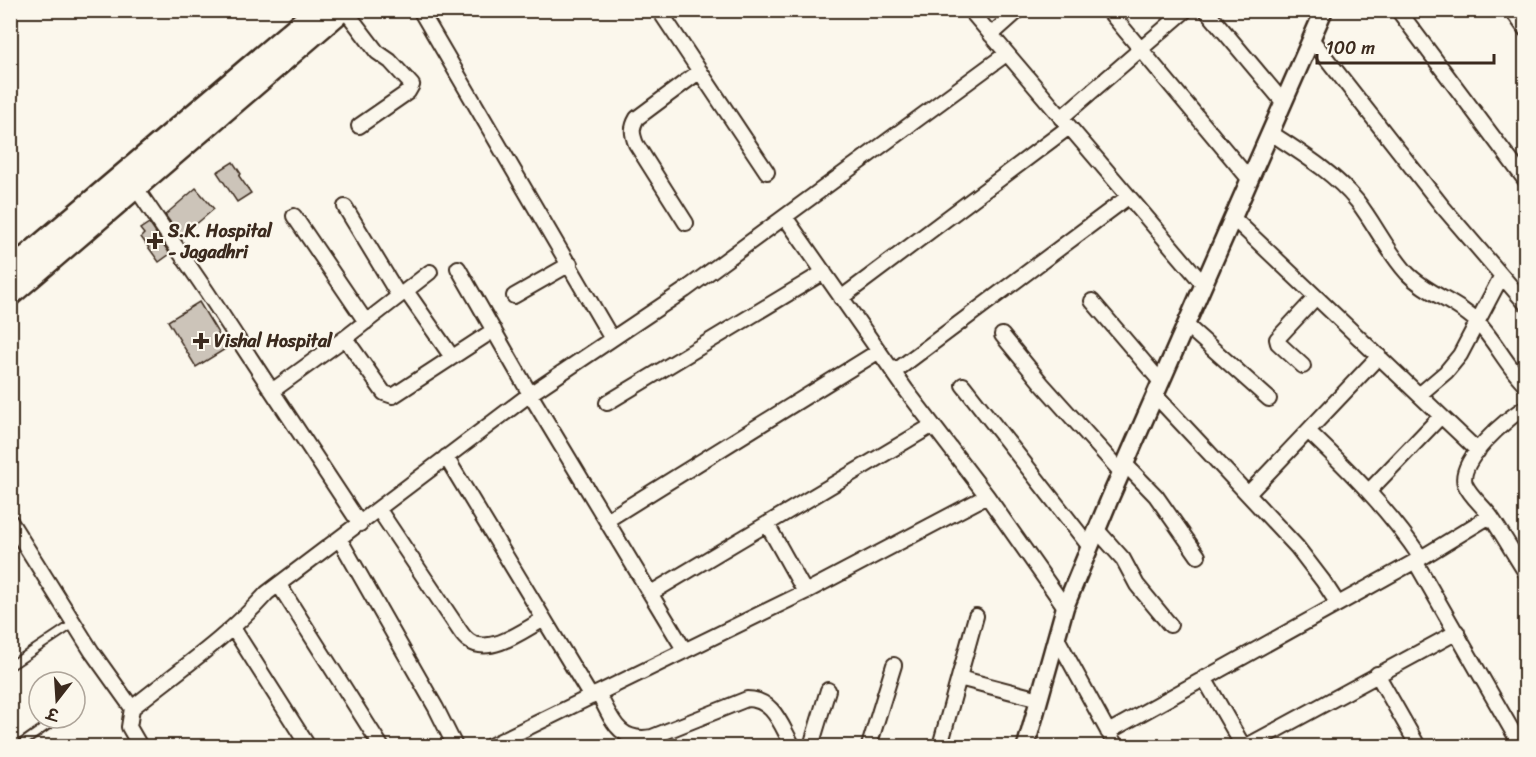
<svg xmlns="http://www.w3.org/2000/svg" width="1536" height="757" font-family="Sriracha,'Playpen Sans Deva',sans-serif">
	<rect width="100%" height="100%" fill="#fbf7ec"/>
	<filter id="ink" filterUnits="userSpaceOnUse"><feTurbulence type="fractalNoise" baseFrequency=".0167" numOctaves="2"/><feDisplacementMap in="SourceGraphic" scale="12" xChannelSelector="R" yChannelSelector="G"/><feConvolveMatrix kernelMatrix="1 2 1 2 8 2 1 2 1" color-interpolation-filters="sRGB"/></filter>
	<g filter="url(#ink)">
		<path fill="#ccc4b9" stroke="#3b2a1e" stroke-width="1.5" d="M233 162 241 174 239 176 251 193 237 202 217 172Z
			M196 188 214 209 181 237 165 215Z
			M149 223 170 254 159 262 141 237 144 234 140 229Z
			M199 302 227 348 196 367 168 321Z"/>
		<g fill="none" stroke-linecap="round" stroke-linejoin="round">
			<defs>
				<path id="service" d="M10 666 73 624
					M18 746 58 718"/>
				<path id="minor" d="M345 10 377 52 390 61 412 85 408 92 359 126
					M420 10 612 339
					M659 10 767 172
					M970 10 1204 285
					M1108 10 1250 180
					M1206 10 1284 103
					M1398 10 1526 181
					M1512 10 1526 30
					M991 35 1019 10
					M1312 40 1442 206 1526 304
					M1061 118 1186 10
					M1271 133C1301 153 1333 172 1357 201 1375 224 1387 251 1407 273 1427 294 1458 302 1478 323 1496 342 1507 367 1526 385
					M136 188 207 292 272 391 345 338 430 272
					M345 207 399 296
					M294 216 366 322
					M785 217 906 390 987 496 1065 607
					M1233 218 1478 451
					M686 223 636 144C632 134 631 128 637 118L700 71
					M458 268 530 394 685 651
					M406 291 452 357
					M514 296 570 264
					M841 298 1069 127
					M1092 301 1161 382
					M1186 325 1269 399
					M1002 335 1042 384 1121 472
					M345 338 384 393 393 396 494 330
					M1303 366 1278 343 1277 339 1316 297
					M894 372 1128 197
					M963 385 1090 547
					M272 391 360 524
					M1155 395 1297 547 1323 581 1338 604
					M1419 395 1446 372 1460 355 1501 277
					M607 403 824 272
					M1526 407C1508 417 1457 461 1465 484 1470 496 1484 507 1491 517 1503 535 1514 554 1526 573
					M1308 431C1350 471 1389 510 1421 558
					M446 457 591 697
					M1125 464 1156 496 1198 556
					M1369 491 1441 416
					M1248 494 1379 356
					M379 510 460 631C462 634 466 639 469 641 491 656 525 629 544 619
					M607 520 879 351
					M10 521 92 652 132 708 129 727 140 746
					M767 524 805 592
					M1097 530 1123 559 1137 585 1170 625
					M340 540 436 708 455 746
					M1415 561 1521 746
					M279 585 381 746
					M651 593 933 425
					M233 628 308 746
					M1057 638 1116 746
					M1377 674 1418 746
					M959 678 1039 699
					M1204 678 1243 746
					M598 693C612 719 618 743 652 737L747 699C774 699 781 726 793 746
					M132 708C178 671 228 637 267 593L530 394 685 290 1006 54
					M1108 732 1421 558 1490 516
					M490 746 805 592 987 496
					M811 746 828 690
					M869 746 894 665
					M940 746 976 616
					M1247 746 1457 632"/>
				<path id="tertiary" d="M1026 746 1065 607 1110 498 1324 10"/>
				<path id="primary" d="M10 271 317 10
					M10 295 342 10"/>
			</defs>
			<use href="#service" stroke="#3b2a1e" stroke-width="11"/>
			<use href="#minor" stroke="#3b2a1e" stroke-width="18"/>
			<use href="#tertiary" stroke="#3b2a1e" stroke-width="21"/>
			<use href="#primary" stroke="#3b2a1e" stroke-width="26"/>
			<use href="#service" stroke="#fbf7ec" stroke-width="7"/>
			<use href="#minor" stroke="#fbf7ec" stroke-width="14"/>
			<use href="#tertiary" stroke="#fbf7ec" stroke-width="16"/>
			<use href="#primary" stroke="#fbf7ec" stroke-width="21"/>
		</g>
	</g>
	<g fill="#3b2a1e" stroke="#fbf7ec" stroke-width="2">
		<path d="M152 232h6v6h6v6h-6v6h-6v-6h-6v-6h6z"/>
		<path d="M198 332h6v6h6v6h-6v6h-6v-6h-6v-6h6z"/>
	</g>
	<g text-anchor="middle" dominant-baseline="central" stroke-width="4.5" stroke-linejoin="round" paint-order="stroke">
		<g font-size="18" font-weight="bold" fill="#3b2a1e" stroke="#fbf7ec" text-anchor="start">
			<text x="168" y="231">S.K. Hospital<tspan x="168" dy="21">- Jagadhri</tspan></text>
			<text x="214" y="341">Vishal Hospital</text>
		</g>
	</g>
	<rect width="1536" height="757" fill="none" stroke="#fbf7ec" stroke-width="36"/>
	<rect x="18" y="18" width="1500" height="721" fill="none" stroke="#3b2a1e" stroke-width="2" filter="url(#ink)"/>
	<g transform="translate(57 700) rotate(197)"><circle r="28" fill="#fbf7ec" stroke="#aea59a" stroke-width="1.5"/>
	<path d="M0-4.5L10 22L0 15L-10 22Z" fill="#3b2a1e"/>
	<text y="-9" font-size="16" font-weight="bold" text-anchor="middle" fill="#3b2a1e">उ</text>
	</g>
	<path d="M1317 54v9h177v-9" fill="none" stroke="#3b2a1e" stroke-width="3"/>
	<text x="1326" y="54" font-size="18" fill="#3b2a1e" stroke="#fbf7ec" stroke-width="4.5" paint-order="stroke">100 m</text>
</svg>
